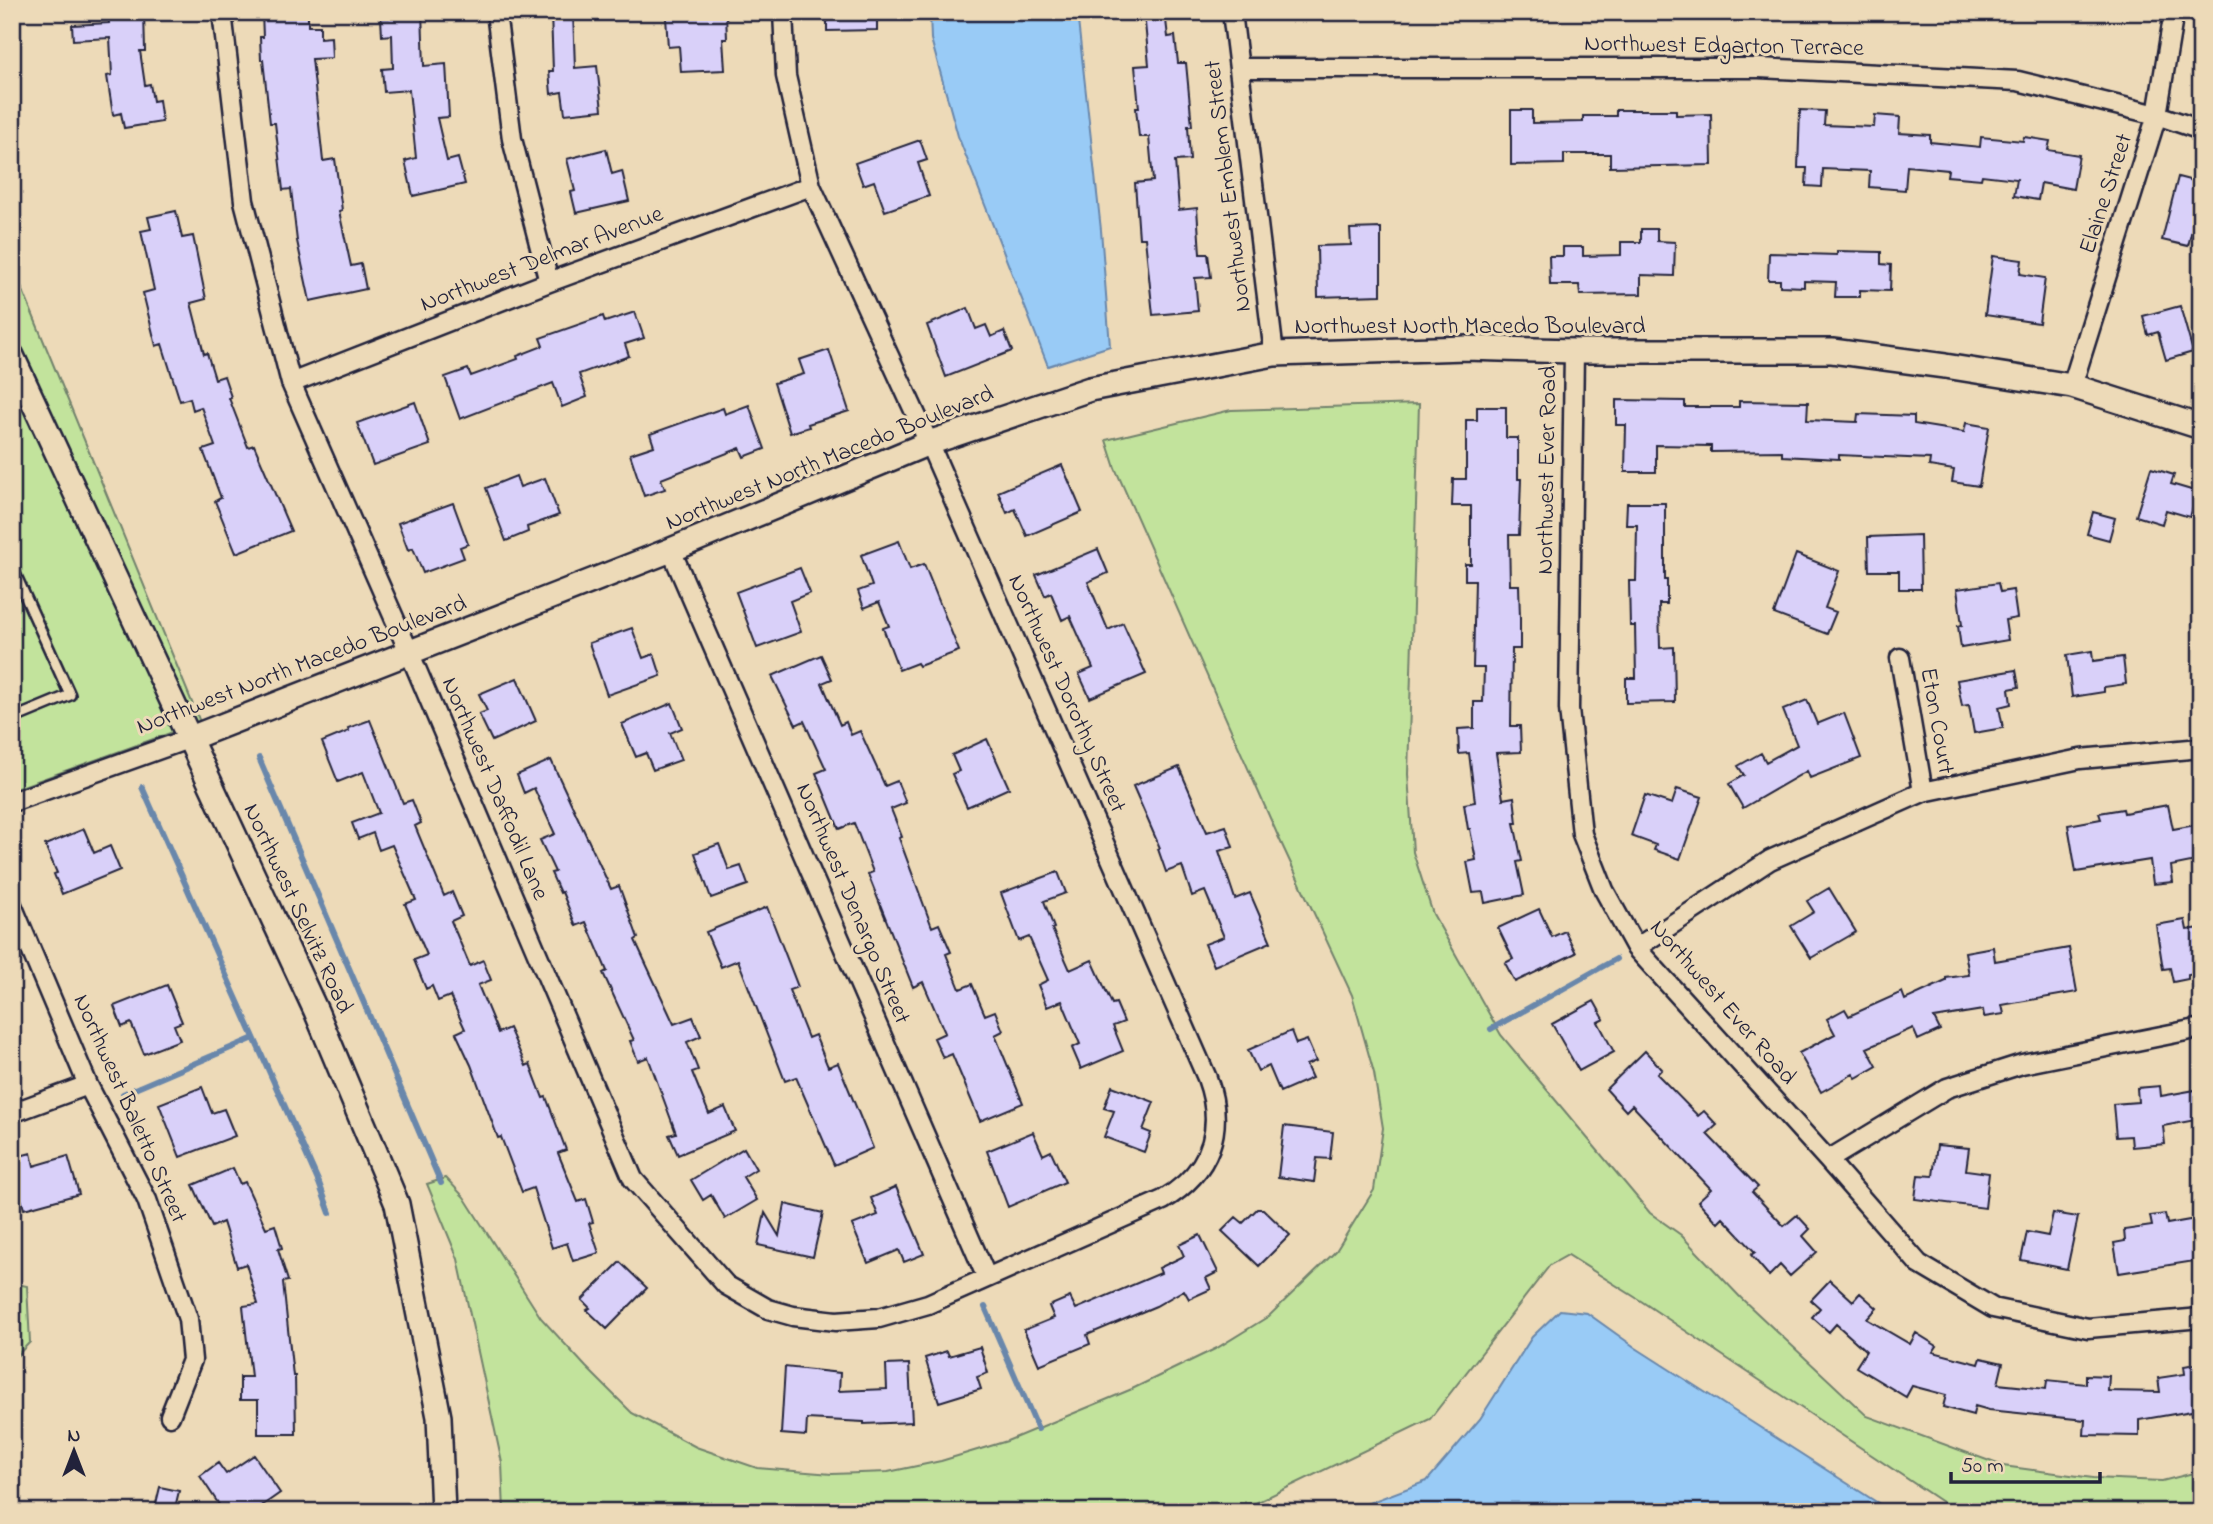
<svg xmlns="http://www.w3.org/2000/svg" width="2213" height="1524" font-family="'Indie Flower',sans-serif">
	<rect width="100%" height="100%" fill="#eddab8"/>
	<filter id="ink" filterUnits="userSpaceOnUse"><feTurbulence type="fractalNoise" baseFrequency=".0143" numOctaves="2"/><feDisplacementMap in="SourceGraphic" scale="14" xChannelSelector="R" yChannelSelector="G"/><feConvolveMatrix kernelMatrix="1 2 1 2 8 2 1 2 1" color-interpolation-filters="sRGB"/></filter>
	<g filter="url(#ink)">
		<path fill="#c2e39c" stroke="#72826c" stroke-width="2" d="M12 264 200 722 193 725 12 331Z
			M12 382 173 732 12 790Z
			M1419 404 1408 774 1413 852 1433 914 1501 1035 1650 1213 1681 1235 1741 1298 1867 1416 2003 1466 2093 1478 2162 1481 2201 1471V1512H1957L1641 1301 1568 1255 1550 1265 1430 1419 1237 1512H504L502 1463 458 1259 427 1184 446 1178 464 1197 541 1318 586 1367 632 1413 696 1447 757 1468 832 1474 888 1472 941 1461 1007 1441 1132 1389 1217 1348 1269 1316 1336 1251 1374 1190 1383 1128 1374 1073 1352 995 1278 836 1115 468 1106 440 1231 410Z
			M12 1283 27 1286 30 1342 12 1361Z"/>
		<path fill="#99cbf6" stroke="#6987ab" stroke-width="2" d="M930 12H1077L1101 230 1110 346 1048 366 958 136 931 39Z
			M1560 1310 1587 1313 1636 1348 1892 1512H1345L1427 1481 1480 1419 1532 1337Z"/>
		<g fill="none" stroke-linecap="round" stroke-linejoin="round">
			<path stroke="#6987ab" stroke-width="6" d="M259 758 441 1183
				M142 787 319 1183 330 1213
				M1491 1029 1616 959
				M98 1038 116 1077
				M123 1094 254 1038
				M128 1106 149 1150
				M985 1307 1038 1429"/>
		</g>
		<path fill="#d9d0f9" stroke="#22223b" stroke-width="2" d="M108 12H144L145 51H140L145 85 150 84 153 101 159 100 162 122 124 128 121 113 113 115 107 76 112 75 110 38 73 40 72 25 109 23Z
			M262 12H308V26H320V38L331 37 332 58 312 59 323 161 335 159 342 210 339 211 351 266 361 264 366 289 310 301 297 241 291 189 283 190 275 123H270L263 60H261L260 37H263Z
			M389 12H422L424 66 446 64 449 117 437 118 447 161 458 158 465 184 413 196 405 161 416 158 409 90 384 92 382 69 393 68 392 35 382 36 381 18H389Z
			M551 12H573L575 68 597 66 602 110 565 114 562 92 551 94 549 71H553Z
			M827 12H877V30L827 31Z
			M1144 12H1165L1168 37 1175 36 1178 63H1186L1192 126H1188L1190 160 1175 161 1179 210 1197 208 1200 254H1208L1211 277 1195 278 1198 311 1153 315 1145 238H1139L1135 183 1153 181 1149 137H1139L1136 108H1139L1135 66 1149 65Z
			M726 14 727 39H723L725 70 681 72 679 46 668 47 666 17Z
			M1511 110H1532V123L1583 122V116H1616V110H1676V115L1711 114 1712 165 1610 167V154H1564V164L1511 165Z
			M1800 110 1825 111 1824 125 1874 127 1875 115 1900 117 1899 133 1930 135V142L1980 147 1981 137 2023 141 2024 137 2050 141 2048 150 2079 155 2073 189 2041 183 2038 200 2014 196 2017 179 1982 175 1981 179 1947 176 1948 170 1907 166 1905 190 1869 187 1870 171 1823 169 1822 187 1806 186 1807 168H1798Z
			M920 140 927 160 918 163 929 196 885 211 874 181 863 185 855 163Z
			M606 149 612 174 622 171 629 201 576 213 571 192 575 191 567 159Z
			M2178 177 2201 183V228L2193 226 2188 246 2162 240Z
			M176 211 182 238 193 236 206 299 191 303 204 354 207 353 215 379 224 376 231 397 229 398 248 447 254 445 291 531 236 553 215 501 221 498 203 450 215 446 201 407 193 410 190 398 180 401 162 344 156 346 143 293 154 290 141 231 151 229 148 217Z
			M1381 228V295L1318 297 1317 246 1351 245 1350 229Z
			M1641 229H1657V241L1675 242 1674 276 1641 275V294L1580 295 1579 285H1550L1549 256H1563V247H1583V256L1621 255V242H1641Z
			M1837 251 1881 252V264L1891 265 1890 291 1860 290V297H1835L1836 282 1804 281V287L1780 286V280H1768L1769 253 1837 255Z
			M1993 256 2022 260 2020 274 2045 278 2039 323 1985 315Z
			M2180 306 2193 352 2166 360 2158 332 2148 335 2143 316Z
			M968 308 976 329 986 325 991 337 1004 331 1012 351 946 377 927 325Z
			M635 312 644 338 625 344 629 356 579 374 587 397 562 407 553 383 460 419 445 377 468 369 471 376 518 359 517 356 543 346 540 338 603 316 605 322Z
			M829 350 849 411 808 424 809 427 790 433 774 383 804 374 799 360Z
			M1616 400 1685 401V407H1739V401L1808 402 1807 420 1857 422 1858 414 1914 416V424L1964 432 1966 423 1989 427 1979 486 1952 482 1954 470 1929 466 1930 459 1839 455V459L1782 456V451L1711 452V446L1656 445V472H1625L1626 425H1616Z
			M415 402 430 445 373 465 357 423Z
			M749 405 765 449 744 457 740 448 661 479 665 489 644 496 630 454 654 446 650 434 723 408 725 414Z
			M1477 407H1506V438H1518V479H1521L1519 535H1509L1510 585H1519L1520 618V649H1512L1511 726H1520L1521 752 1496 753 1503 799 1514 797 1517 823H1514L1522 861 1517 862 1524 895 1485 903 1483 892 1473 893 1467 862 1476 860 1470 829H1468L1464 804 1475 802 1469 753 1459 754 1458 729 1474 728V702H1483L1484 668H1473L1475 580H1465V564H1471V506H1452L1453 479H1466V420H1477Z
			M1062 465 1082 512 1027 536 1015 509 1007 513 998 492Z
			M2151 468 2174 475 2171 484 2198 492 2190 517 2166 510 2162 524 2136 516Z
			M516 476 520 487 545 478 559 515 527 527 528 532 506 541 486 488Z
			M453 503 468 544 460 547 464 558 423 573 413 548 408 550 398 523Z
			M1627 503H1665V580H1667V604H1659L1660 648 1674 647 1675 702 1626 703V678H1636L1635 626H1630L1629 581H1636L1637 525H1626Z
			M2093 512 2115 518 2109 540 2087 534Z
			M1920 535 1921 589H1899V571H1869L1868 537Z
			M899 541 910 569 924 564 959 651 919 666 917 663 899 670 883 628 889 626 879 602 864 608 858 591 872 586 861 555Z
			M1098 549 1108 573 1088 582 1108 630 1123 623 1146 674 1090 698 1079 674 1093 668 1070 616 1062 620 1051 593 1045 596 1036 575Z
			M1796 554 1839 571 1825 608 1836 612 1827 634 1774 614Z
			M800 568 810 593 790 601 801 632 757 648 736 592Z
			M1998 583 2000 592 2013 590 2017 618 2005 620 2008 640 1961 648 1958 626 1962 625 1957 589Z
			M632 628 643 658 654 654 661 676 607 695 589 643Z
			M2092 651 2093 661 2123 657 2126 684 2104 687V692L2072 697 2067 655Z
			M821 655 832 679 822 683 840 725 846 722 851 735 860 731 885 786 897 781 906 803 891 809 902 837 899 838 932 927 939 924 951 952 946 954 960 989 972 984 985 1015 995 1011 1003 1031 995 1035 1023 1103 980 1121 952 1054 943 1058 934 1038 945 1033 923 982 913 987 868 874 873 872 854 823 839 829 816 773 826 769 804 721 796 725 772 676Z
			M2016 670 2019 687 2009 689 2011 704 1999 707 2003 728 1974 733 1969 705 1962 706 1957 680Z
			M517 678 536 721 492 741 479 714 487 711 479 694Z
			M1807 700 1817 724 1844 713 1861 758 1810 778 1807 771 1743 808 1729 784 1744 775 1738 766 1761 753 1766 762 1797 745 1783 710Z
			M672 703 682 728 670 733 681 760 653 770 646 753 636 757 622 724Z
			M370 720 403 803 412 800 421 823 415 826 444 896 452 892 462 916 451 921 470 966 483 960 491 980 478 985 498 1033 509 1028 526 1066 530 1064 543 1098 546 1097 566 1150 558 1153 578 1202 586 1199 593 1222 589 1223 599 1253 573 1261 567 1243 552 1248 533 1188 522 1192 501 1137 498 1138 471 1065 456 1033 465 1029 450 996 438 1001 432 986 426 989 414 960 427 955 405 904 416 900 392 845 379 850 373 833 358 839 352 823 379 813 363 772 338 782 322 742 349 731 348 728Z
			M987 739 1009 788 967 807 952 774 959 771 952 755Z
			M551 760 611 889 619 886 638 938 635 940 674 1024 693 1017 701 1036 687 1042 698 1070 692 1072 709 1114 725 1107 735 1131 678 1155 669 1135 676 1133 648 1057 638 1061 630 1041 634 1040 603 973 607 971 586 922 576 926 562 892 560 893 551 873 555 872 540 840 555 834 534 788 524 793 517 775Z
			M1179 767 1207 832 1226 826 1233 847 1219 851 1235 899 1250 893 1271 942 1214 966 1205 944 1224 937 1205 891 1192 896 1182 866 1166 872 1158 849 1160 848 1133 786Z
			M1677 789 1702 797 1680 859 1654 850 1656 845 1631 836 1645 795 1672 804Z
			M2168 805 2173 829 2201 824V860L2171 866 2173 882 2153 884 2150 860 2076 872 2068 825 2101 819 2099 813 2123 809 2124 813Z
			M84 829 94 853 110 846 120 870 62 894 54 874 57 873 45 845Z
			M719 844 729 870 741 866 748 885 711 898 695 853Z
			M1058 872 1066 893 1044 901 1054 928 1052 929 1070 970 1092 960 1112 1004 1116 1003 1124 1022 1113 1026 1123 1051 1081 1069 1072 1048 1080 1044 1062 1001 1047 1007 1038 985 1048 980 1029 937 1019 941 1001 893Z
			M1829 888 1856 932 1811 958 1791 926 1814 912 1807 901Z
			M767 907 798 987 789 990 808 1038 815 1035 828 1067 838 1063 873 1148 834 1165 796 1077 785 1081 738 960 721 967 706 932Z
			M1539 909 1552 937 1565 931 1576 953 1515 982 1505 963 1513 959 1498 928Z
			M2185 920 2187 930 2201 928V973L2188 975V979L2173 982 2170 968 2163 969 2156 925Z
			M1993 947 1995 961 2069 948 2077 992 2002 1005 2004 1014 1984 1017 1983 1010 1934 1018 1940 1030 1918 1040 1913 1028 1867 1048 1877 1066 1856 1078 1853 1074 1821 1092 1799 1053 1835 1034 1827 1019 1845 1009 1849 1016 1902 992 1905 1000 1946 981V978L1969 975 1965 952Z
			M167 985 182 1022 174 1025 180 1040 144 1054 131 1023 122 1027 114 1006Z
			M1594 1001 1604 1019 1598 1022 1614 1052 1579 1071 1552 1024Z
			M1291 1031 1296 1044 1307 1040 1316 1061 1306 1065 1312 1078 1280 1092 1269 1066 1258 1071 1248 1050Z
			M1645 1051 1662 1069 1657 1074 1698 1116 1704 1111 1717 1125 1707 1134 1758 1187 1752 1192 1784 1226 1797 1215 1810 1229 1803 1236 1817 1252 1790 1276 1780 1265 1769 1276 1751 1255 1755 1252 1723 1218 1718 1223 1698 1201 1711 1189 1632 1105 1626 1111 1606 1089Z
			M1112 1086 1154 1102 1143 1130 1151 1133 1144 1152 1104 1137 1114 1111 1104 1108Z
			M2160 1086 2161 1096 2201 1089V1119L2163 1126 2165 1144 2132 1147 2131 1136 2116 1137 2113 1104 2138 1102 2137 1088Z
			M202 1087 212 1113 224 1109 235 1136 180 1157 159 1104Z
			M1284 1126 1333 1132 1330 1159 1317 1158 1314 1182 1278 1177Z
			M1033 1132 1043 1155 1051 1151 1065 1182 1008 1207 987 1151Z
			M1937 1145 1969 1148 1966 1170 1989 1173 1985 1208 1915 1199 1918 1175 1933 1176Z
			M744 1148 756 1169 743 1177 757 1200 725 1219 711 1195 703 1200 691 1180Z
			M31 1153 34 1166 68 1156 79 1194 24 1209 12 1168V1158Z
			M233 1168 240 1184 245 1182 266 1228 275 1225 282 1248 278 1249 288 1281 283 1282 293 1376H295L296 1434H258V1400H240V1377H251L243 1306 258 1304 246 1264 237 1267 223 1222 212 1227 193 1185Z
			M896 1187 924 1254 904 1262 899 1250 868 1263 852 1225 878 1215 871 1198Z
			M785 1204 823 1213 813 1257 758 1245 765 1213 779 1236Z
			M1257 1209H1263L1290 1235 1259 1266 1222 1231 1236 1217 1243 1223Z
			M2053 1213 2078 1217 2067 1269 2021 1260 2027 1232 2048 1236Z
			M2165 1214 2167 1224 2201 1218V1260L2119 1273 2114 1243 2125 1241 2124 1230 2152 1226 2150 1216Z
			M1200 1235 1218 1272 1206 1278 1211 1289 1189 1299 1184 1290 1156 1306 1087 1335 1090 1344 1039 1365 1024 1330 1054 1318 1049 1306 1070 1297 1076 1309 1161 1273 1159 1268 1184 1256 1179 1245Z
			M620 1262 647 1288 607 1329 587 1310 590 1308 582 1300Z
			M1830 1280 1853 1301 1860 1293 1877 1308 1867 1319 1910 1344 1916 1333 1937 1346 1933 1352 1979 1364 1981 1358 2003 1363 1998 1384 2046 1389 2047 1380 2086 1384V1375L2109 1376 2108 1391 2160 1392 2158 1378 2185 1374 2184 1366 2201 1363V1413L2193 1414 2192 1411 2139 1420V1436L2084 1435 2085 1420 1989 1410 1975 1406 1973 1415 1943 1407 1946 1395 1912 1386 1906 1397 1856 1367 1866 1351 1836 1324 1829 1332 1812 1317 1820 1308 1811 1300Z
			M980 1347 988 1373 977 1377 981 1389 939 1402 925 1358 947 1351 949 1356Z
			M909 1364 912 1422 864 1424V1422L807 1419 806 1436 781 1434 785 1367 840 1373 839 1391 887 1389 886 1365Z
			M254 1455 280 1493 253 1512H224L200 1476 218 1463 226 1474Z
			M160 1487 179 1491 174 1512H154Z"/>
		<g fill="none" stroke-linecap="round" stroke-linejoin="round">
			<defs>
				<path id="service" d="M12 567 70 695 12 719"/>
				<path id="minor" d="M222 12 244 201 291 383 410 654 633 1179 726 1285 768 1309 793 1316 836 1321 879 1318 928 1304 1163 1200C1210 1172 1226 1130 1207 1078L929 443 811 186 786 76 783 12
					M496 12 512 139 549 282
					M1232 12 1274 354
					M1239 68H1759L2018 81 2157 115 2201 130
					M1574 351 1569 709 1582 834 1604 890 1636 948 1828 1160 1919 1264 1993 1308 2088 1328 2201 1318
					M291 383 549 282 811 186
					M2072 386 2157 115 2174 12
					M671 550 987 1278
					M1900 658 1923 792
					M12 802 188 739
					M12 905 88 1085 147 1200 188 1319 192 1360 170 1416
					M1636 948 1770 860 1923 792 2080 759 2201 748
					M12 1113 88 1085
					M1828 1160 1947 1088 2022 1064 2201 1028"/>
				<path id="tertiary" d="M12 356 316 1011 397 1204 439 1417 443 1512
					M188 739 671 550 929 443 1090 389 1274 354 1466 348 1574 351H1832L1945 366 2072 386 2201 427"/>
			</defs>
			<use href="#service" stroke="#22223b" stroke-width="14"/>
			<use href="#minor" stroke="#22223b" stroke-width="23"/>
			<use href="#tertiary" stroke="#22223b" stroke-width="28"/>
			<use href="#service" stroke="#eddab8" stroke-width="9"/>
			<use href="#minor" stroke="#eddab8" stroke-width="18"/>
			<use href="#tertiary" stroke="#eddab8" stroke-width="23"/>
		</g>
	</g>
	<g text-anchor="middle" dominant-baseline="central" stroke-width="6" stroke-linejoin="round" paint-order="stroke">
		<g font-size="24" fill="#22223b" stroke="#eddab8">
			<text transform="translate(1724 47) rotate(1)">Northwest Edgarton Terrace</text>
			<text transform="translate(1229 186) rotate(-97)">Northwest Emblem Street</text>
			<text transform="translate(2107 194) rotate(-72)">Elaine Street</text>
			<text transform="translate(542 260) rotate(-21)">Northwest Delmar Avenue</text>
			<text x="1470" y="327">Northwest North Macedo Boulevard</text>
			<text transform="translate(830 459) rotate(-22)">Northwest North Macedo Boulevard</text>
			<text transform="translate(1548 470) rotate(-89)">Northwest Ever Road</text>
			<text transform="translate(302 666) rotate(-21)">Northwest North Macedo Boulevard</text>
			<text transform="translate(1066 694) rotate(66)">Northwest Dorothy Street</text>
			<text transform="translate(1936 721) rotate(80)">Eton Court</text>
			<text transform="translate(494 789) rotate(67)">Northwest Daffodil Lane</text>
			<text transform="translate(852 904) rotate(67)">Northwest Denargo Street</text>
			<text transform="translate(297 909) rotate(65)">Northwest Selvitz Road</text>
			<text transform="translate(1722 1003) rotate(49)">Northwest Ever Road</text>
			<text transform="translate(129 1109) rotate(66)">Northwest Baletto Street</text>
		</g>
	</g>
	<rect width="2213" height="1524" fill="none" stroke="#eddab8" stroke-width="42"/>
	<rect x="21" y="21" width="2171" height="1482" fill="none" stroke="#22223b" stroke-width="2.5" filter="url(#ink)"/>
	<g transform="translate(74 1451)" stroke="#eddab8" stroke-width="5" paint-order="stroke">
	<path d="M0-5L12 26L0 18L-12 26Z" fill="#22223b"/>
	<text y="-10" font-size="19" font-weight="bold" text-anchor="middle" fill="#22223b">N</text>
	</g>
	<path d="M1951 1472v10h149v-10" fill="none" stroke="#22223b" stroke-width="3.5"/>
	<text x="1961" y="1472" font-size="21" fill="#22223b" stroke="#eddab8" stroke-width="5" paint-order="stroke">50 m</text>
</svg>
